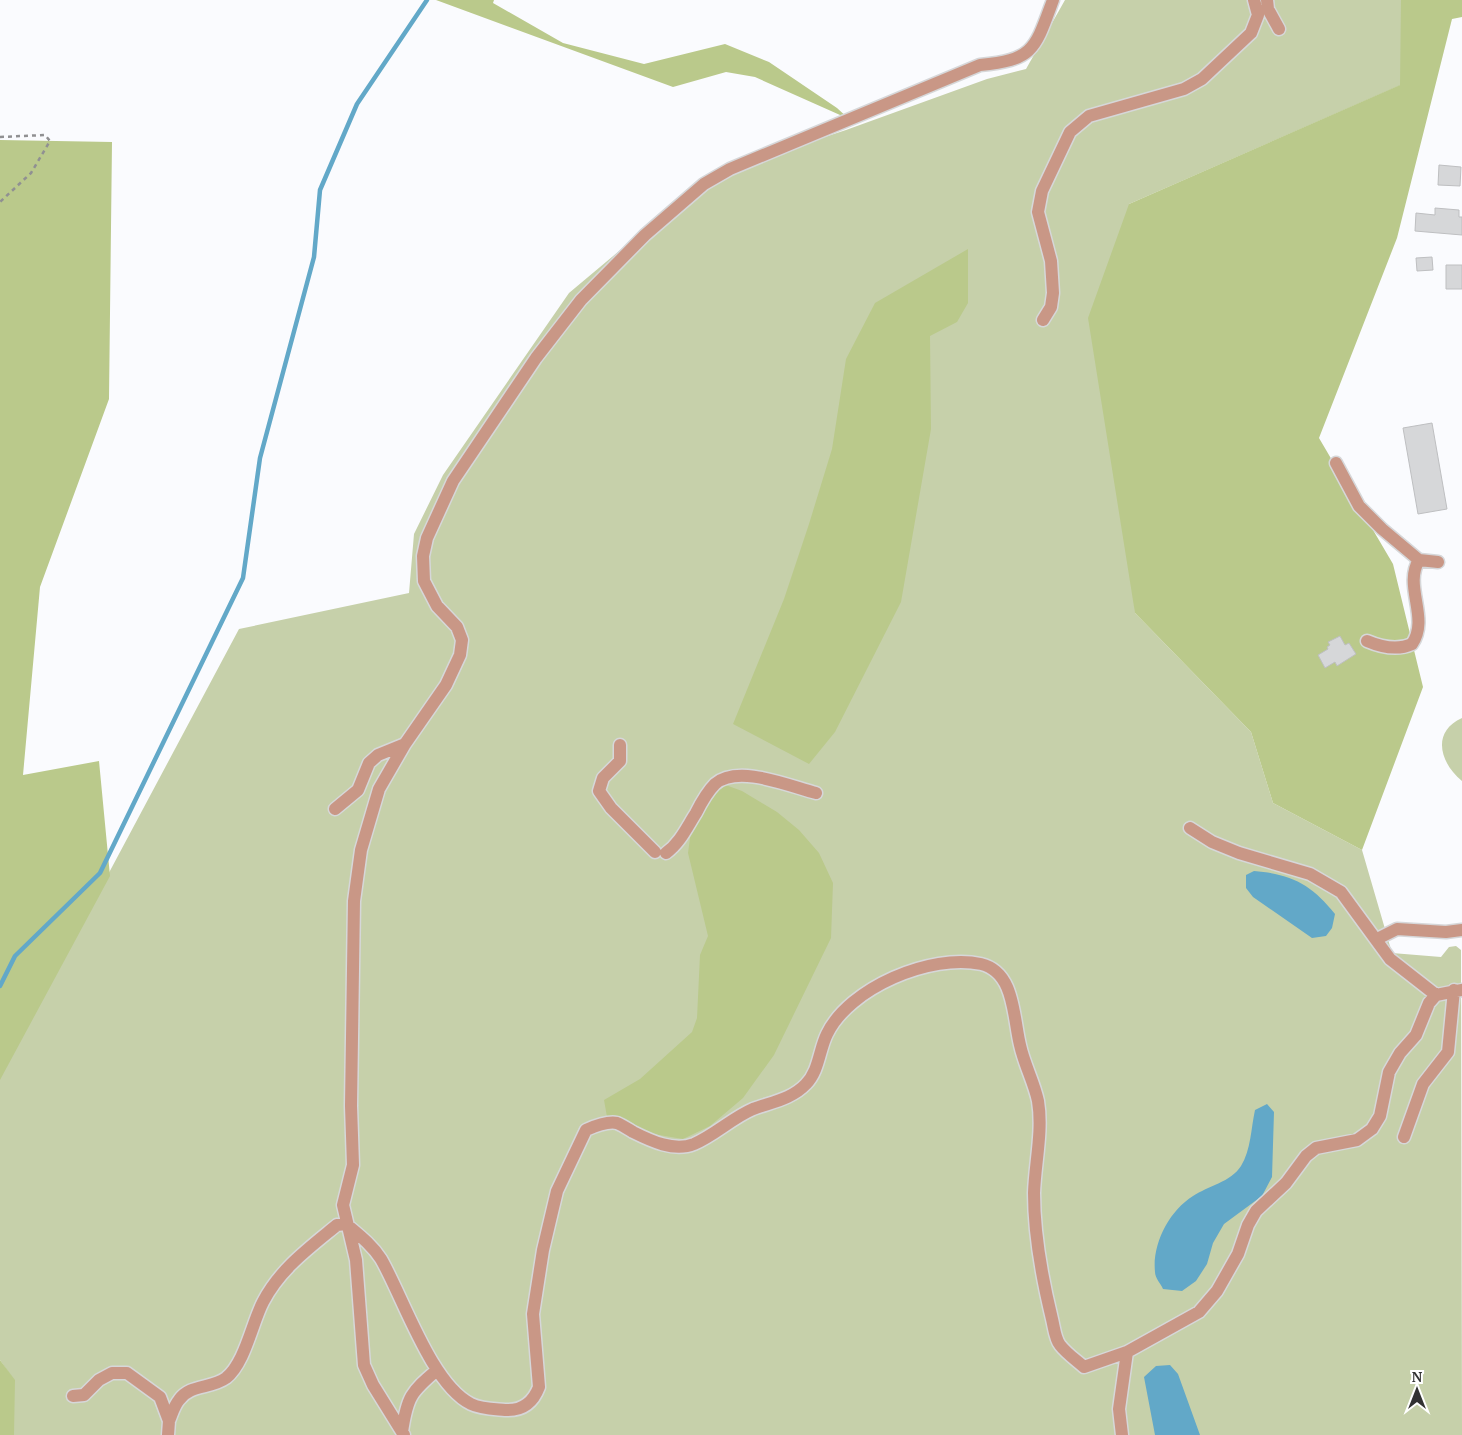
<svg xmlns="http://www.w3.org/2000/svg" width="1462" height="1435" font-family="'PT Serif',serif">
	<rect width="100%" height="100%" fill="#fafbfe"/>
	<path fill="#c6d0aa" d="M1065 0H1401V85L1129 204 1135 613 1251 732 1273 803 1362 850 1392 953 1441 957 1449 947 1456 946 1461 950 1462 1435H0V1402L13 1379 0 1360V1077L239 629 409 593 414 534 443 475 569 293 711 174 846 130 987 79 1026 69Z
		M1462 718V781C1440 763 1431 732 1462 718Z"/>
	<path fill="#bac98b" d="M436 0H494L493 3 563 43 644 64 725 44 769 62 837 108 849 119 755 77 726 72 673 87Z
		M1401 0H1462V17L1452 19 1397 238 1319 438 1393 564 1423 687 1362 850 1273 803 1251 732 1135 613 1088 318 1129 204 1400 85Z
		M0 140 112 142 109 399 40 587 23 775 99 761 110 876 0 1080Z
		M968 249V303L957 322 930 336 931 429 901 602 835 732 809 764 733 724 784 599 809 524 832 449 846 359 875 303Z
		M723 784 742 791 777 812 799 830 819 853 833 883 831 938 774 1055 743 1098 710 1126 683 1139 647 1133 607 1117 604 1100 640 1079 692 1032 697 1018 700 955 708 936 688 853 691 831 712 792Z
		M0 1360 15 1380 14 1435H0Z"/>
	<path fill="#62a8c8" d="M1254 871C1292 874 1312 885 1335 914L1332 928 1326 936 1312 938 1253 897 1246 888V875Z
		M1267 1104 1274 1112 1272 1177 1262 1196 1224 1224 1213 1243 1207 1264 1196 1281 1182 1291 1163 1289C1161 1284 1155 1278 1155 1272 1152 1244 1169 1211 1193 1196 1208 1186 1231 1182 1241 1166 1251 1150 1251 1128 1255 1110Z
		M1170 1365 1178 1374 1200 1435H1155L1144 1377 1156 1366Z"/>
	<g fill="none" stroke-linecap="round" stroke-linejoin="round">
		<path stroke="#62a8c8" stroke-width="4.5" d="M0 986 15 956 100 873 243 578 260 458 314 257 320 190 357 104 427 0"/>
	</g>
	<path fill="#d6d7d9" stroke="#bebfc1" d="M1439 165 1461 167 1460 186 1438 185Z
		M1435 208 1459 210V217H1462V235L1415 231 1416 213 1435 215Z
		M1432 257 1433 270 1417 271 1416 258Z
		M1446 265H1462V289H1446Z
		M1432 423 1447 509 1418 514 1403 428Z
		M1340 636 1345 645 1349 643 1356 654 1337 666 1335 662 1325 668 1318 655 1328 649 1327 647 1330 645 1328 642Z"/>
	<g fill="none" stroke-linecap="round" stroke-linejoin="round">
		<defs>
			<path id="minor" d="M1267 0 1268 9 1279 29
				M1043 320 1051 307 1053 293 1051 261 1038 212 1042 191 1070 132 1089 116 1184 89 1202 79 1251 33 1258 15 1254 0
				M1336 463 1359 506 1382 529 1419 560 1438 562
				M1367 641C1381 647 1397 651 1412 644 1430 618 1403 586 1419 560
				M620 745V761L603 778 599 791 611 808 655 852
				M335 809 358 790 369 763 378 755 405 744
				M1190 828 1212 842 1239 853 1310 874 1341 892 1390 959 1436 995
				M666 853C680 843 687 827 696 813 701 803 707 792 715 784 738 764 789 786 816 793
				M1377 939 1397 929 1446 932 1462 930
				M1404 1137 1423 1084 1448 1052 1454 990
				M73 1396 84 1395 99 1380 112 1373H127L160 1397 169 1421 168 1435
				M169 1421C172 1414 174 1406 179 1400 190 1384 211 1389 226 1378 245 1363 252 1323 263 1302 280 1269 309 1248 337 1225L346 1224C359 1235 372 1245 381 1259 403 1297 431 1384 471 1404 481 1409 494 1409 505 1410 522 1411 533 1403 539 1387L533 1314 543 1250 557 1191 586 1130C595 1126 607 1121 617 1123 622 1125 628 1129 633 1132 651 1141 674 1152 694 1144 715 1135 732 1118 753 1109 772 1102 792 1099 806 1084 819 1071 819 1050 827 1034 849 988 931 953 981 964 1015 972 1013 1017 1020 1045 1024 1064 1034 1082 1038 1101 1043 1131 1035 1163 1034 1193 1034 1235 1042 1278 1052 1319 1054 1327 1055 1339 1060 1345 1066 1353 1076 1360 1084 1367L1127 1352 1199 1312 1217 1291 1238 1254 1248 1225 1256 1211 1286 1183 1306 1156 1316 1148 1357 1140 1372 1129 1380 1116 1389 1072 1400 1053 1416 1035 1429 1003 1436 995 1462 990
				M402 1432C407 1397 411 1392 437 1370
				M404 1435 373 1385 364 1365 356 1260 343 1205 353 1165 351 1106 354 901 361 850 379 789 405 744 446 685 460 655 462 640 457 627 437 606 424 581 423 556 427 538 453 481 536 358 581 300 645 235 704 184 730 169 980 65C1034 60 1035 49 1053 0
				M1122 1435 1119 1409 1127 1352"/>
		</defs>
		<use href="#minor" stroke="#d6d7d9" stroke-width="15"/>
		<path stroke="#909092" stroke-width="2.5" stroke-dasharray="4 4" stroke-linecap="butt" d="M0 137 45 135 50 141 31 173 0 202"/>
		<use href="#minor" stroke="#c99786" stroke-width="12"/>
	</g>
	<g transform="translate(1417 1390)" stroke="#ffffff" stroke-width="4" paint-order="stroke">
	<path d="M0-4L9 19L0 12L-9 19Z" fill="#313132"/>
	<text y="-8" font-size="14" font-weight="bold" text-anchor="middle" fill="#313132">N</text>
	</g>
</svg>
